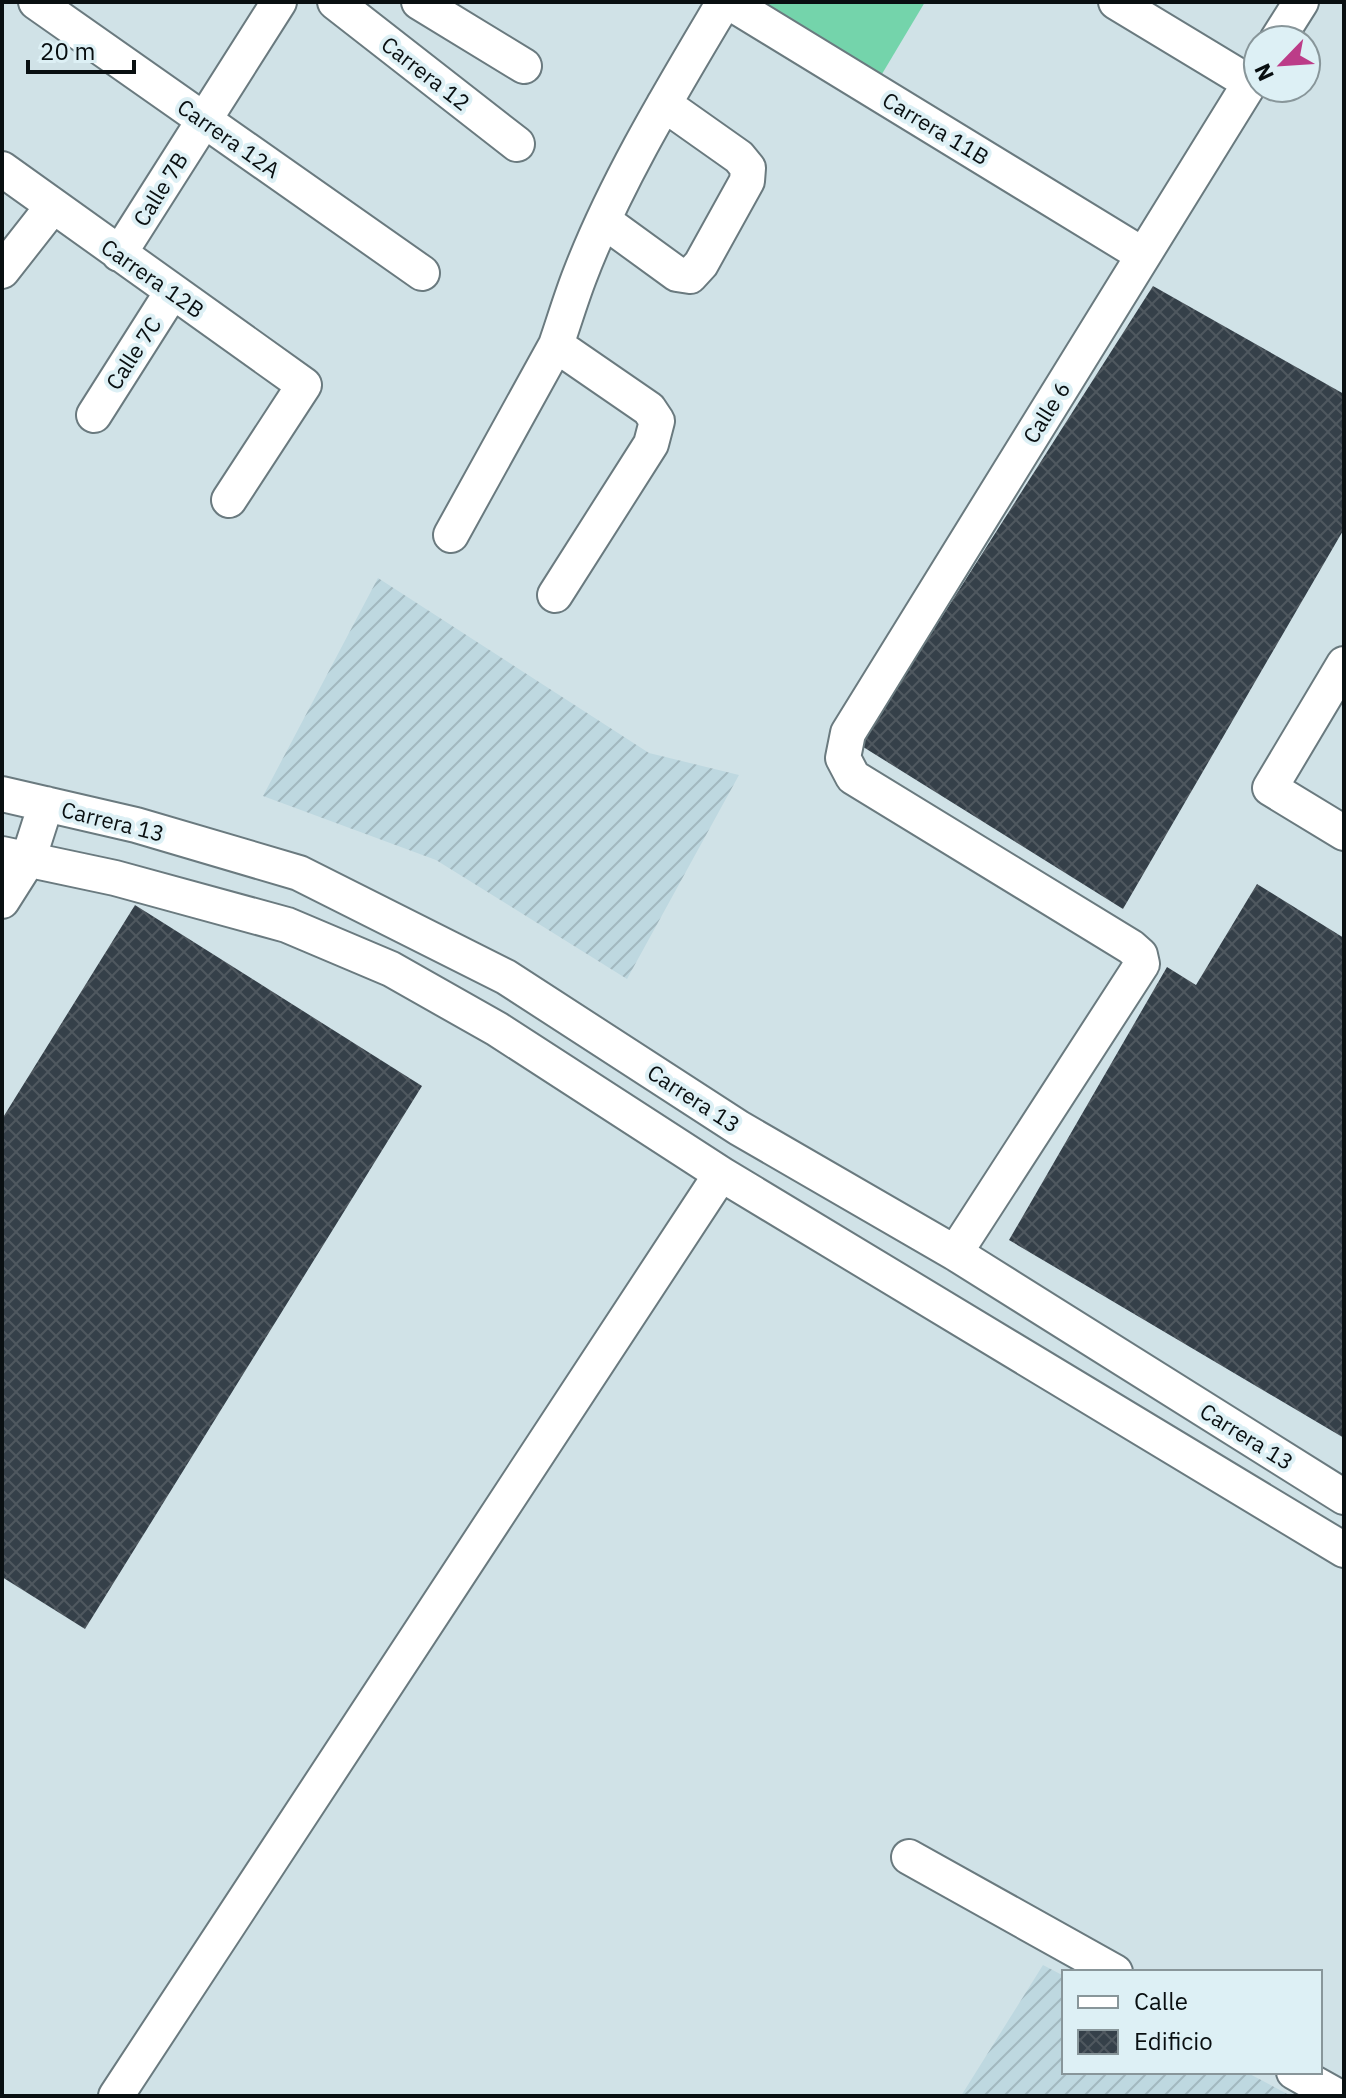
<svg xmlns="http://www.w3.org/2000/svg" width="1346" height="2098" font-family="'IBM Plex Sans',sans-serif">
	<defs>
		<pattern id="industrial-furrows" width="10" height="10" patternUnits="userSpaceOnUse" patternTransform="scale(2)"><rect width="10" height="10" fill="#bed8e0"/><path d="M-1 1l2-2M0 10L10 0M9 11l2-2" fill="none" stroke="#a2b8bf"/></pattern>
		<pattern id="building-cross-hatch" width="8" height="8" patternUnits="userSpaceOnUse" patternTransform="scale(2)"><rect width="8" height="8" fill="#354049"/><path d="M0 0l8 8M0 8l8-8" fill="none" stroke="#4f585f"/></pattern>
	</defs>
	<rect width="100%" height="100%" fill="#d0e2e7"/>
	<path fill="url(#industrial-furrows)" d="M378 578 649 753 739 775 627 979 436 860 263 796Z
		M1043 1965 1064 1976V2072H1246L1291 2096H961Z"/>
	<path fill="#74d4ab" d="M753 2H925L879 79Z"/>
	<path fill="url(#building-cross-hatch)" d="M1153 286 1344 394V529L1123 909 860 745Z
		M1257 884 1344 938V1438L1009 1240 1167 967 1196 985Z
		M135 905 422 1086 85 1629 2 1577V1119Z"/>
	<g fill="none" stroke-linecap="round" stroke-linejoin="round">
		<defs>
			<path id="minor" d="M36 2 422 273
				M335 2 517 144
				M419 2 524 66
				M729 2 1143 255
				M1116 2 1250 83
				M1277 40 1301 2
				M2 169 304 385 229 500
				M604 221 677 274 690 276 701 264 747 181 748 168 739 157 664 104
				M119 254 279 2
				M2 271 53 206
				M94 415 172 292
				M451 535 556 345
				M555 595 651 444 657 421 649 409 556 345C564 322 571 298 580 275 616 181 673 88 724 2
				M1344 664 1270 788 1344 833
				M2 794 136 825 299 873 506 977 739 1128 955 1253 1344 1497
				M2 854 115 878 287 925 391 969 497 1029 721 1174 1344 1550
				M2 901 28 860 46 804
				M955 1253 1142 964 1140 955 1131 947 853 777 843 758 848 733 1258 70
				M909 1857 1115 1972
				M1294 2072 1337 2096
				M116 2096 721 1174"/>
		</defs>
		<use href="#minor" stroke="#6a7a7f" stroke-width="38"/>
		<use href="#minor" stroke="#fff" stroke-width="34"/>
	</g>
	<g text-anchor="middle" dominant-baseline="central" stroke-width="8" stroke-linejoin="round" paint-order="stroke">
		<g font-size="22" fill="#090f11" stroke="#ddf0f5">
			<text transform="translate(426 73) rotate(38)">Carrera 12</text>
			<text transform="translate(936 128) rotate(31)">Carrera 11B</text>
			<text transform="translate(229 138) rotate(35)">Carrera 12A</text>
			<text transform="translate(160 189) rotate(-58)">Calle 7B</text>
			<text transform="translate(153 278) rotate(35)">Carrera 12B</text>
			<text transform="translate(133 353) rotate(-57)">Calle 7C</text>
			<text transform="translate(1046 412) rotate(-58)">Calle 6</text>
			<text transform="translate(113 821) rotate(14)">Carrera 13</text>
			<text transform="translate(694 1098) rotate(33)">Carrera 13</text>
			<text transform="translate(1247 1436) rotate(32)">Carrera 13</text>
		</g>
	</g>
	<rect width="1346" height="2098" fill="none" stroke="#090f11" stroke-width="8"/>
	<rect x="1062" y="1970" width="260" height="104" fill="#ddf0f5" stroke="#88969a" stroke-width="2"/>
	<rect x="1078" y="1996" width="40" height="12" fill="#ffffff" stroke="#88969a" stroke-width="2"/>
	<text x="1134" y="2010" font-size="24" fill="#090f11">Calle</text>
	<rect x="1078" y="2030" width="40" height="24" fill="url(#building-cross-hatch)" stroke="#88969a" stroke-width="2"/>
	<text x="1134" y="2050" font-size="24" fill="#090f11">Edificio</text>
	<g transform="translate(1282 64) rotate(245)"><circle r="38" fill="#ddf0f5" stroke="#88969a" stroke-width="2"/>
	<path d="M0-6L14 30L0 20L-14 30Z" fill="#bc3c88"/>
	<text y="-12" font-size="22" font-weight="bold" text-anchor="middle" fill="#090f11">N</text>
	</g>
	<path d="M28 60v12h106v-12" fill="none" stroke="#090f11" stroke-width="4"/>
	<text x="40" y="60" font-size="24" fill="#090f11" stroke="#ddf0f5" stroke-width="6" paint-order="stroke">20 m</text>
</svg>
